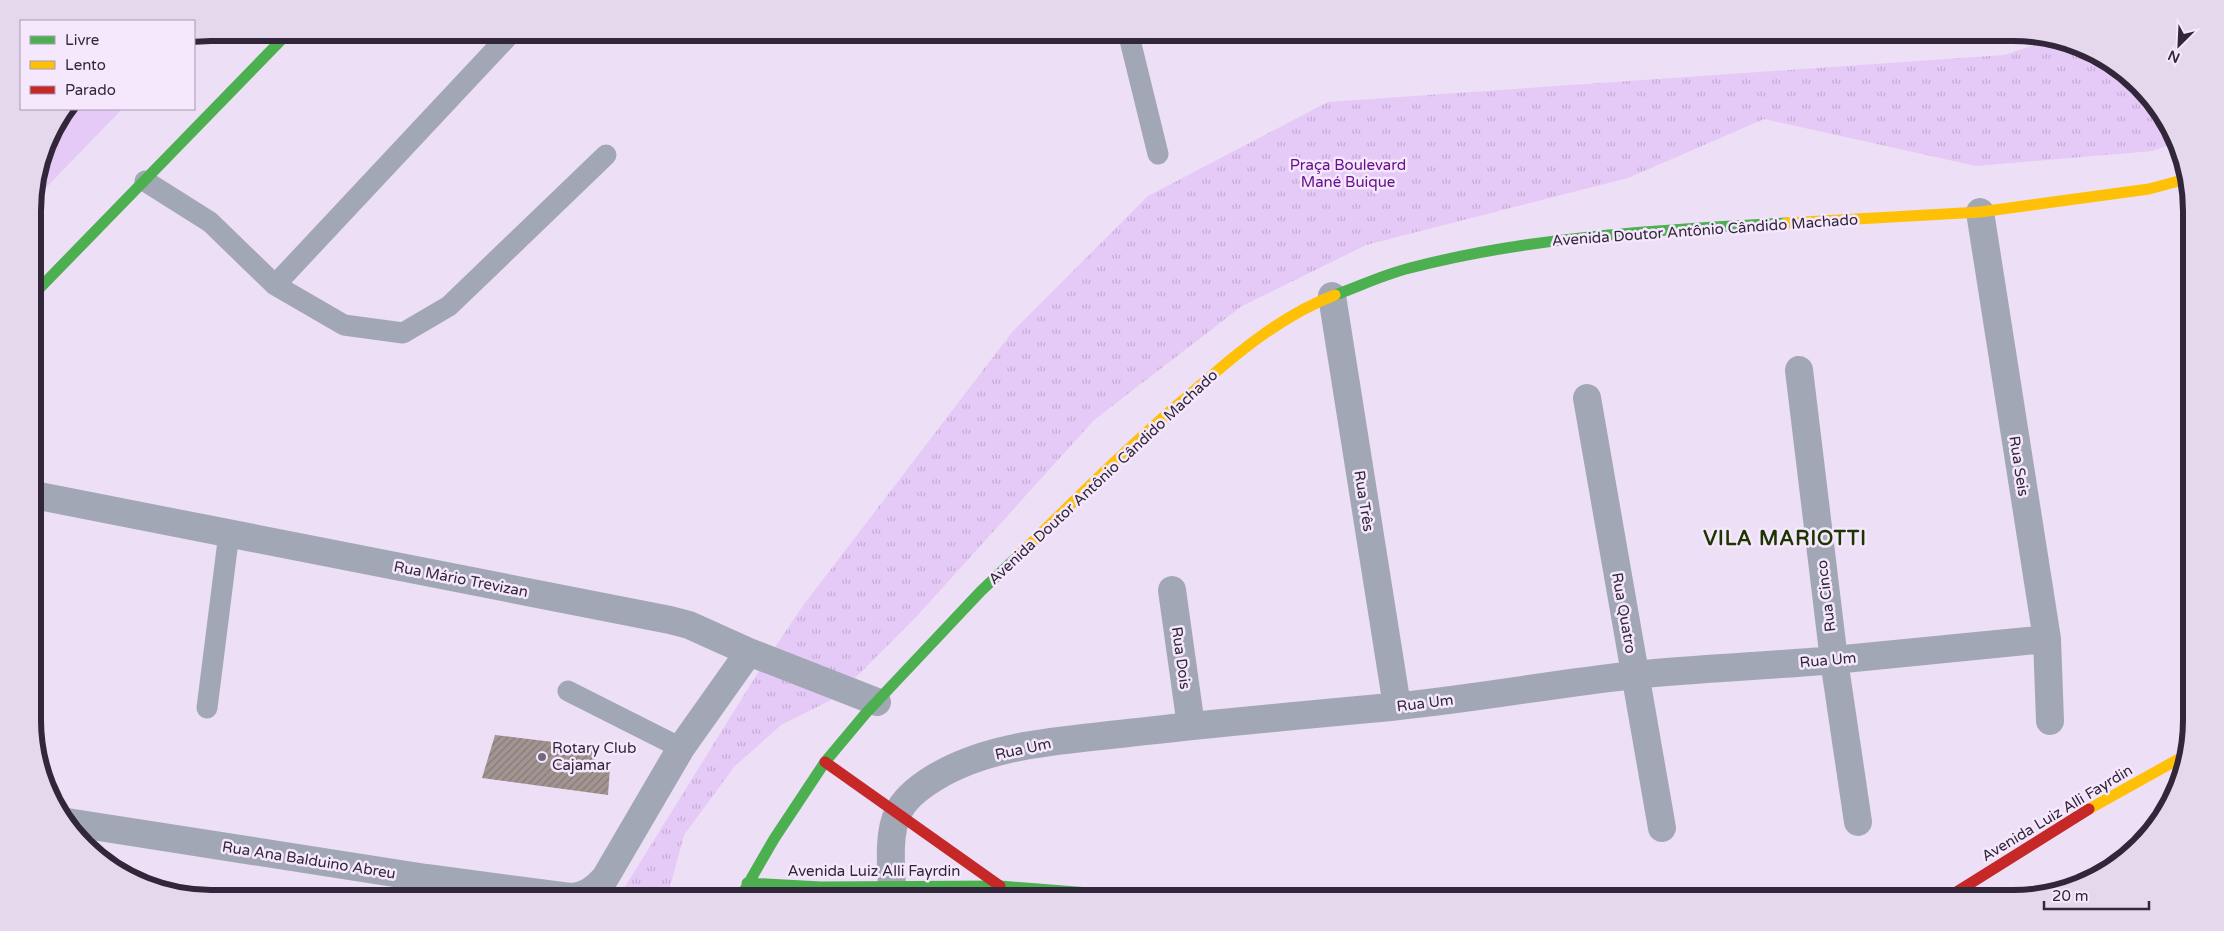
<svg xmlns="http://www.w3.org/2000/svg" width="2224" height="931" font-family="'Varela Round',sans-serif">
	<defs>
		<pattern id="park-tufts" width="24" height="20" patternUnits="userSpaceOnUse" patternTransform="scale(1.25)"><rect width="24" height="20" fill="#e5c9f6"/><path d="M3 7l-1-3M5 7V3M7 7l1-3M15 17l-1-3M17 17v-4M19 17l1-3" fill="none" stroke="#c5acd4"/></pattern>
		<pattern id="building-hatch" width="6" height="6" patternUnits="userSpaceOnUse" patternTransform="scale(1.25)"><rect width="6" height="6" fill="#a29491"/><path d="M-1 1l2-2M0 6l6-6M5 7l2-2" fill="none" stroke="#857977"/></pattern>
	</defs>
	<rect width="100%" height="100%" fill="#eddff5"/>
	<path fill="#ebd5f8" d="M172 884 191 889 270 898H211L172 891Z"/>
	<path fill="#e5c9f6" d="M69 109H122L33 201 51 132Z"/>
	<path fill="url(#park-tufts)" d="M2050 40 2081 46 2154 102 2172 144 2152 151 1976 166 1764 119 1628 178 1366 245 1242 306 1094 420 917 616 835 698 781 725 734 767 684 835 667 898H618L759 671 802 607 1013 331 1148 196 1328 102 2004 55Z"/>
	<path fill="url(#building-hatch)" d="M495 735 594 747 595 770 610 767 608 795 482 778Z"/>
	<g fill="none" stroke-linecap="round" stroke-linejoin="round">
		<path stroke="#a2a7b6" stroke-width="21" d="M1128 32 1158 154
			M145 181 210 222 275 285 344 325 403 333 449 306 606 155
			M275 285 512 32
			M568 691 681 748
			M207 708 229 533"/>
		<path stroke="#a2a7b6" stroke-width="28" d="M1980 212 2047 639 2050 721
			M1332 296 1397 706
			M1799 370 1834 660 1858 822
			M1587 398 1662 828
			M34 495 670 620 689 625 749 652 877 702
			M1172 590 1191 726
			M67 822 426 878 570 897C586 896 595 889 605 878L681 748 749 652
			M892 888C891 866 888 832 898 813 904 799 921 786 934 778 991 743 1064 741 1128 733 1216 723 1303 715 1391 707 1472 699 1553 684 1634 675 1700 668 1768 666 1834 660 1905 653 1976 646 2047 639"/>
		<path stroke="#4caf50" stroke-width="11" d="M33 295 289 32
			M1335 295C1360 286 1385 274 1410 268 1533 236 1660 230 1786 223
			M747 883 821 887 1000 886 1139 897H1203
			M740 898 774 839 825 762 866 713 981 591 1018 556"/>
		<path stroke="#ffc107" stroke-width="11" d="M1786 223 1980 212 2149 189 2186 179
			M1018 556C1076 499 1133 442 1195 390 1237 353 1282 315 1335 295
			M2089 809 2184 756
			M1203 897 1409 898"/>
		<path stroke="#c62828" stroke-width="11" d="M825 762 1000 886
			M1947 898 2089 809"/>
	</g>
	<circle fill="#73677b" stroke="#f5e8fd" stroke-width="2" cx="542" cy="757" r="5"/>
	<g text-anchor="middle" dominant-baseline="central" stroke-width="5" stroke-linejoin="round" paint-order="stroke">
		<g font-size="15" fill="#680f8c" stroke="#f5e8fd">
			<text x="1348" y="165">Praça Boulevard<tspan x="1348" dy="17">Mané Buique</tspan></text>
		</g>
		<g font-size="15" fill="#32263a" stroke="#f5e8fd">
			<text transform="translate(1705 230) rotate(-4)">Avenida Doutor Antônio Cândido Machado</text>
			<text transform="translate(2019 466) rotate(81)">Rua Seis</text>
			<text transform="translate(1103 477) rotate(-43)">Avenida Doutor Antônio Cândido Machado</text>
			<text transform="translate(1364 501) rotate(81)">Rua Três</text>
			<text transform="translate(461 579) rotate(11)">Rua Mário Trevizan</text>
			<text transform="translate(1826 596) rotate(-97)">Rua Cinco</text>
			<text transform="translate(1624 613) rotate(80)">Rua Quatro</text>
			<text transform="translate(1181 658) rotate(82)">Rua Dois</text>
			<text transform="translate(1828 660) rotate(-5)">Rua Um</text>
			<text transform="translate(1425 703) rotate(-7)">Rua Um</text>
			<text transform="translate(1023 749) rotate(-12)">Rua Um</text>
			<text transform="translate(2057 813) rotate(-31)">Avenida Luiz Alli Fayrdin</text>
			<text transform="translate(309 860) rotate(9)">Rua Ana Balduino Abreu</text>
			<text x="874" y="871">Avenida Luiz Alli Fayrdin</text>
		</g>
		<g font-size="15" fill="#32263a" stroke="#f5e8fd" text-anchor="start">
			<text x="552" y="748">Rotary Club<tspan x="552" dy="17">Cajamar</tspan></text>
		</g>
		<g font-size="20" font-weight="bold" letter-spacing="1" fill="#1d3503" stroke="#f5e8fd">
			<text x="1785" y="539">VILA MARIOTTI</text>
		</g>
	</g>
	<path d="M0 0H2224V931H0ZM211 41H2013A170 170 0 0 1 2183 211V720A170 170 0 0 1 2013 890H211A170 170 0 0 1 41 720V211A170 170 0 0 1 211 41Z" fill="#e5d8ed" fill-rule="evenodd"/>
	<path fill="none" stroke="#32263a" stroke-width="6" d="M211 41H2013A170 170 0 0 1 2183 211V720A170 170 0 0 1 2013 890H211A170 170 0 0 1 41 720V211A170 170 0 0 1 211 41Z"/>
	<rect x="20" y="20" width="175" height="90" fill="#f5e8fd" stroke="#a79aaf"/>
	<rect x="30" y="36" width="25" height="8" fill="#4caf50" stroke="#a79aaf"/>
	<text x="65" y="45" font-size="15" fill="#32263a">Livre</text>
	<rect x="30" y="61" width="25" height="8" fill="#ffc107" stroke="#a79aaf"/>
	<text x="65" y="70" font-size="15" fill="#32263a">Lento</text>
	<rect x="30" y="86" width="25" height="8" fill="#c62828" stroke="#a79aaf"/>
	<text x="65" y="95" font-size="15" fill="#32263a">Parado</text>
	<g transform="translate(2179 45) rotate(204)" stroke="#f5e8fd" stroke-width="4" paint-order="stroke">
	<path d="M0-4L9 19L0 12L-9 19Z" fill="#32263a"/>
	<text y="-8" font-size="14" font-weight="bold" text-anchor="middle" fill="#32263a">N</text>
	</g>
	<path d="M2044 901v8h105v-8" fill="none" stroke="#32263a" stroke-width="2.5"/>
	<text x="2052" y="901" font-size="15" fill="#32263a" stroke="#f5e8fd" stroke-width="4" paint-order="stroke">20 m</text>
</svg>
